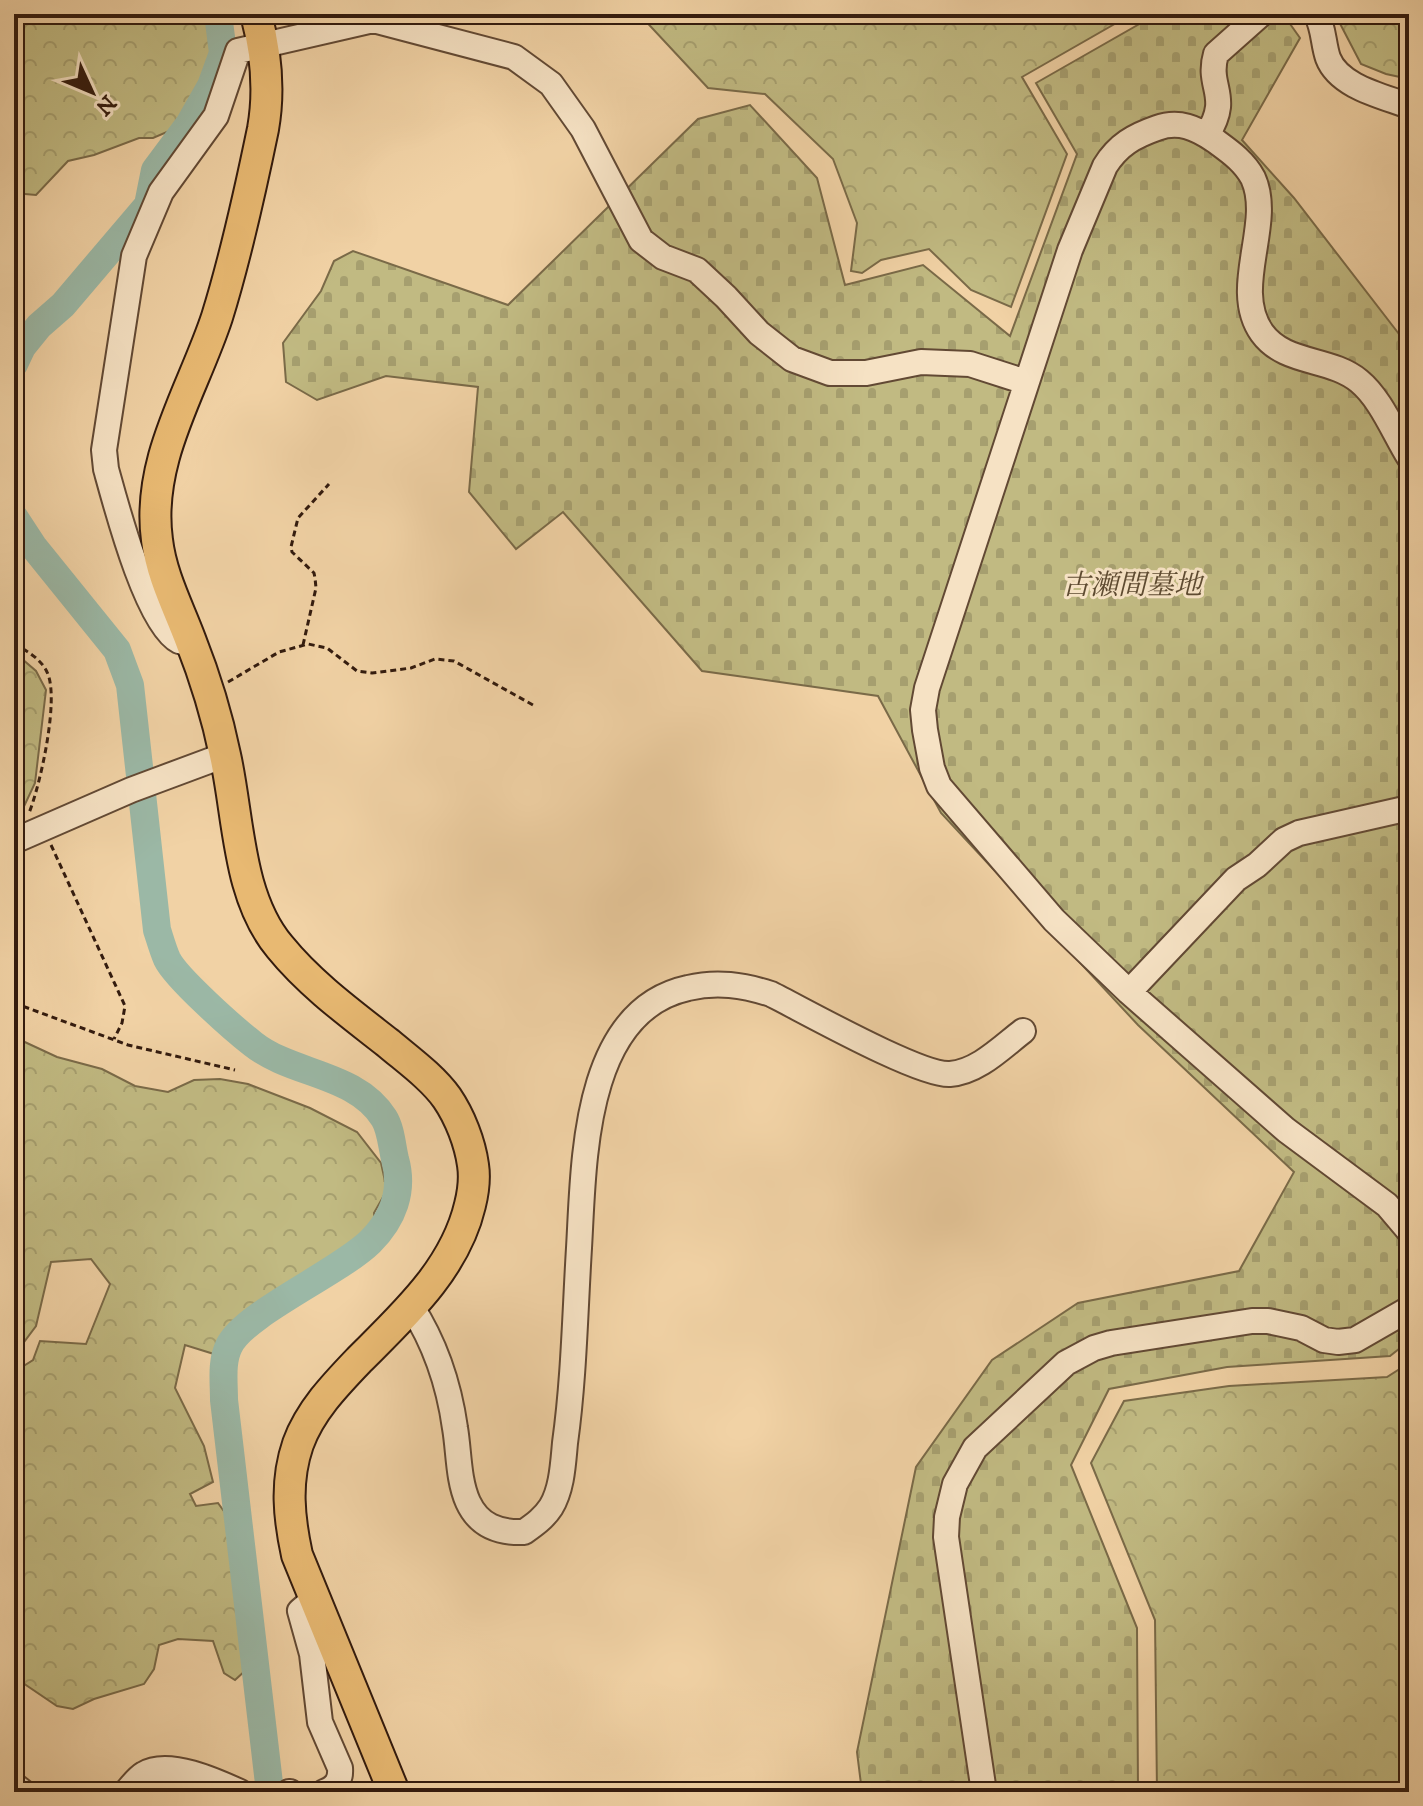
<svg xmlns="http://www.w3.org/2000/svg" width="1423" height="1806" font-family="'IM FELL DW Pica','Noto Serif JP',serif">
	<defs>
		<pattern id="forest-crowns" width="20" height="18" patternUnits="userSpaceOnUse" patternTransform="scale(2)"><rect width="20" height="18" fill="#c1ba82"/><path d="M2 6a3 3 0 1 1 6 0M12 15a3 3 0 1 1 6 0" fill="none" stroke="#a69f6f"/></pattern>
		<pattern id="cemetery-stones" width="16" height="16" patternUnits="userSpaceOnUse" patternTransform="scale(2)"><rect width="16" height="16" fill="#c1ba82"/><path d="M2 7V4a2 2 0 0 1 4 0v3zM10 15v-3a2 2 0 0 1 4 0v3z" fill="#a69f6f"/></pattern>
	</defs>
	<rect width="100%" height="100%" fill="#f1d2a5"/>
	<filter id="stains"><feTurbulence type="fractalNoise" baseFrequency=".0025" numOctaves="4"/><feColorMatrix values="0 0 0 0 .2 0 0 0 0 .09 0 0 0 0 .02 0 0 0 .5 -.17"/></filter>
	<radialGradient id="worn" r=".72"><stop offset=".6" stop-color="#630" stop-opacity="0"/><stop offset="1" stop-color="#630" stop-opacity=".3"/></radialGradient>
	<path fill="url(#forest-crowns)" stroke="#7a6a48" stroke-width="2" d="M14 14H214C217 29 209 41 215 54L204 90 181 126 153 138H139L94 155 68 161 36 195 14 193Z
		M639 14H1132L1022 77 1067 154 1011 307 971 290 929 249 881 260 862 273 851 271 857 223 833 159 765 94 708 88Z
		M1335 14H1409V79L1386 74 1361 64Z
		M14 652 36 671 46 690 35 783 20 815 14 821Z
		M14 1037 57 1057 102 1069 135 1086 168 1092 194 1080 220 1079 248 1084 310 1108 357 1132 381 1163 387 1190 374 1213 375 1223 342 1257 247 1317 214 1354 185 1345 175 1388 204 1446 213 1482 190 1494 196 1506 218 1503 231 1521 247 1669 235 1680 224 1673 213 1641 178 1639 159 1645 154 1669 144 1684 94 1699 73 1709 57 1706 23 1683 14 1672V1372L33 1360 40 1341 86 1344 110 1284 91 1259 51 1262 36 1326 24 1342 14 1339Z
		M1409 1363V1792H1157L1155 1620 1091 1463 1124 1401 1229 1386 1387 1377Z"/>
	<path fill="url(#cemetery-stones)" stroke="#7a6a48" stroke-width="2" d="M1157 14H1283L1300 38 1242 140 1294 198 1409 347V1341L1390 1356 1227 1367 1109 1389 1071 1465 1137 1628 1138 1792H862L857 1752 916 1467 992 1360 1078 1303 1239 1271 1294 1172 1138 1025 941 813 878 696 702 671 563 512 516 549 469 492 478 387 386 376 317 400 286 382 283 343 321 291 334 261 353 251 508 305 698 119 750 105 817 178 845 285 923 265 1010 336 1077 154 1036 83Z"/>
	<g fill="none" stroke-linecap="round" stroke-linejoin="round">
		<path stroke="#9bb8a6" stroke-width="28" d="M14 364 22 347 39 326 63 305 148 205 155 170 190 123 211 86 223 53 218 14
			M14 517 33 546 117 650 130 685 157 930C160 939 163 950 167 959 176 978 235 1030 253 1044 292 1075 356 1073 384 1118 391 1129 392 1147 395 1159 404 1191 393 1219 370 1242 338 1273 244 1314 229 1346 221 1362 224 1382 224 1400L270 1792"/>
		<defs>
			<path id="minor" d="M1316 14C1324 27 1323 44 1328 58 1339 87 1383 96 1409 106
				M1207 135C1232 95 1206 88 1216 54L1261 14
				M1409 457C1394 433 1381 399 1359 381 1330 357 1285 365 1262 333 1230 288 1274 224 1253 178 1244 161 1229 151 1214 140 1196 128 1179 120 1157 128 1134 136 1118 145 1105 166L1070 250 927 688 923 710 925 730 932 768 939 786 1054 920 1129 992 1286 1130 1387 1205 1409 1231
				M192 643C188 642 183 642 179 641 147 625 116 505 106 469L104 450 134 256 161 192 216 116 238 51 373 20 514 57 551 84 583 129 641 240 663 257 697 270 726 297 759 333 792 359 830 373H866L921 362 970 364 1026 382
				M14 841 131 790 225 755
				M1129 992 1236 879 1257 865 1284 840 1299 833 1409 808
				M411 1306C435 1343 449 1385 455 1428 459 1451 458 1480 468 1502 479 1526 499 1533 524 1532 534 1525 544 1518 551 1507 562 1489 563 1464 565 1443 574 1378 575 1313 579 1248 584 1164 582 1011 688 988 717 981 743 985 771 994 805 1011 920 1076 950 1074 978 1072 1002 1047 1023 1031
				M314 1599 300 1611 312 1654 320 1722 340 1768C341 1780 336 1788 324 1792
				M14 1785 23 1792
				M126 1792C131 1787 137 1778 144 1774 168 1759 216 1781 240 1792
				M159 1792 175 1779 186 1774
				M289 1792H290
				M984 1792 946 1537 947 1517 955 1484 975 1448 1066 1363 1094 1348 1111 1343 1252 1321H1268L1301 1328 1324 1340 1338 1342 1355 1340 1409 1309"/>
			<path id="major" d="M256 14C266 52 270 90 263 129 250 192 236 256 217 317 193 390 146 460 157 540 161 575 178 607 190 639 205 677 217 716 225 755 239 817 237 896 280 947 310 984 351 1014 388 1043 408 1060 432 1077 447 1098 460 1117 470 1143 473 1165 475 1178 473 1193 470 1205 455 1269 404 1315 359 1360 335 1385 310 1411 298 1444 285 1482 289 1518 297 1555L394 1792"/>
		</defs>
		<use href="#minor" stroke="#624934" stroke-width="28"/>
		<use href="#major" stroke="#331b0e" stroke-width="34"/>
		<path stroke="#331b0e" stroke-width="3" stroke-dasharray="6 4" stroke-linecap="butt" d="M14 511 21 507
			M14 644C26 650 41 659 47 672 60 698 40 786 29 813
			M303 645 316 588 315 578 314 573 292 552 291 547 298 518 329 484
			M228 682 279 652 308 644 327 648 357 671 372 673 411 668 435 659 454 661 533 705
			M51 845 125 1006 122 1023 114 1039
			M14 1003 128 1045 235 1070"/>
		<use href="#minor" stroke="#f6e2c4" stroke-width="24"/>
		<use href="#major" stroke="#e8b972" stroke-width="30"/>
	</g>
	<g text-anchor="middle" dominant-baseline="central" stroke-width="6" stroke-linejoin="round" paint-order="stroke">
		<g font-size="28" font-style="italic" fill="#5e4b31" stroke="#f6e2c4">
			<text x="1132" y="585">古瀬間墓地</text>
		</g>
	</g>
	<rect width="1423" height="1806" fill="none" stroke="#f1d2a5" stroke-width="48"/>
	<rect x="16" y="16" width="1391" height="1774" fill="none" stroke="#331b0e" stroke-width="4"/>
	<rect x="24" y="24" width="1375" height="1758" fill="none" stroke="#331b0e" stroke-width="2"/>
	<g transform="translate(92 92) rotate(134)" stroke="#f6e2c4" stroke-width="6" paint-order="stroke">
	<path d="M0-6L14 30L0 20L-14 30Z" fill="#331b0e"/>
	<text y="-12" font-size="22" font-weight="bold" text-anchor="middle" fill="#331b0e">N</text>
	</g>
	<rect width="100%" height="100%" filter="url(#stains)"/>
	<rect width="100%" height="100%" fill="url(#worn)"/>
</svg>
